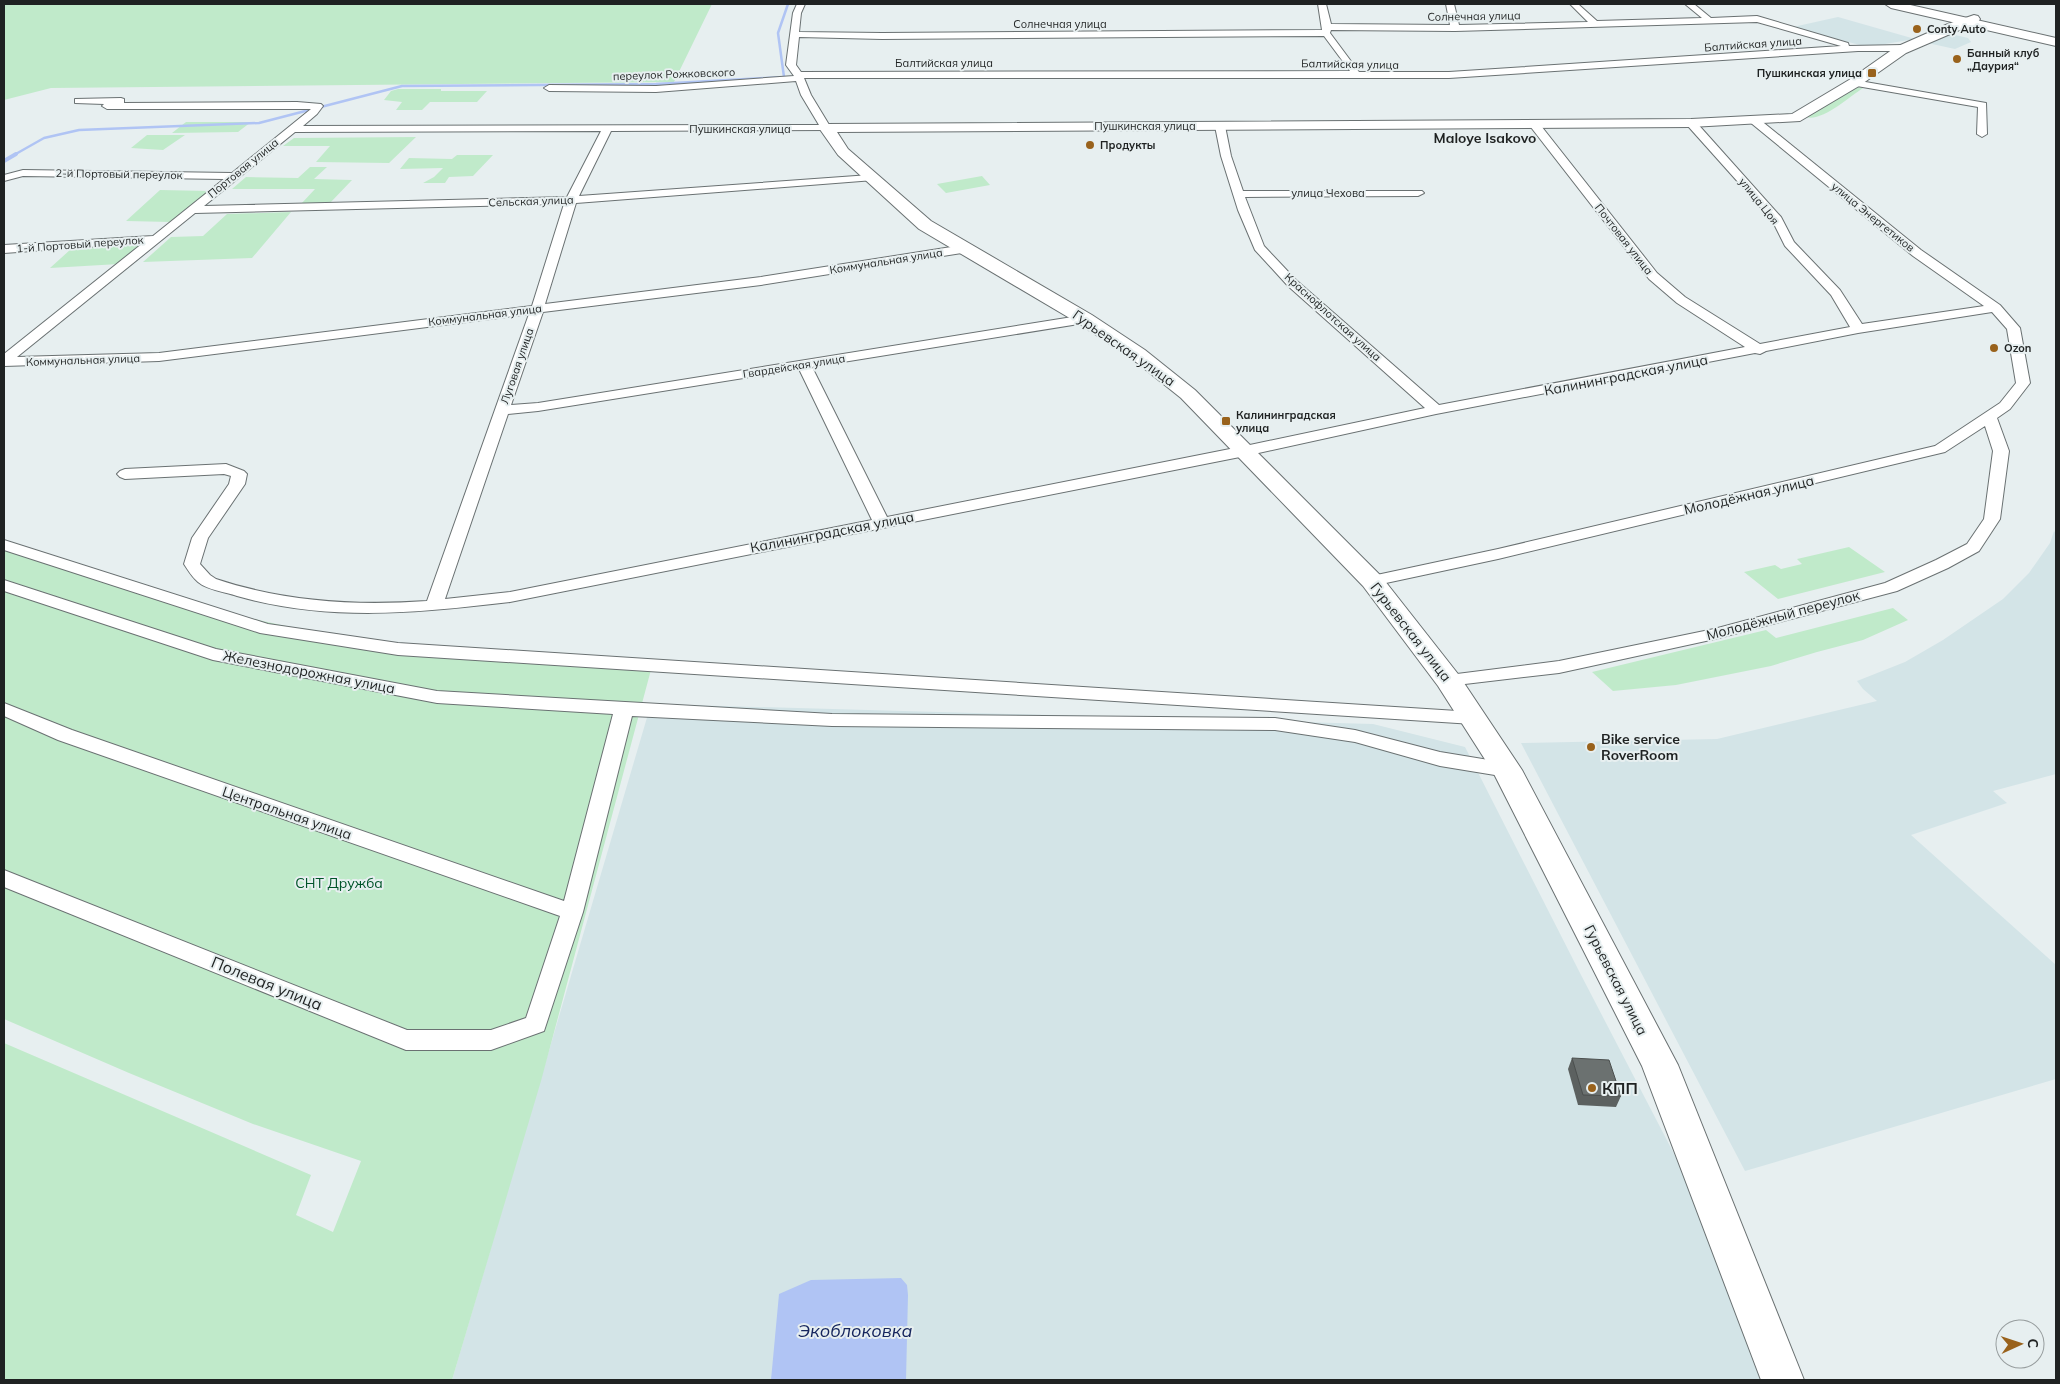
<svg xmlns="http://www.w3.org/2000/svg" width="2060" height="1384" font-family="Mulish,sans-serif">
	<rect width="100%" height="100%" fill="#e7eff0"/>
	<path fill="#d3e4e7" d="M1838 17 1915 39 1867 47 1793 27Z
		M1947 33 1968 38 1971 42 1955 49 1923 42Z
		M2054 531 2056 534V774L1993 791 2007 803 1911 835 2056 965V1079L1745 1171 1521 743 1717 739 1877 701 1863 689 1857 681 1905 662 1943 640 2003 599 2029 573 2050 543Z
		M651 704 1373 724 1465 747 1580 973 1697 1198 1764 1380H452Z"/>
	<path fill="#c0eaca" d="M4 4H712L674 82 51 88 4 100Z
		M1857 87 1863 88C1849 97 1822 122 1806 117Z
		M398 89H441V91H487L477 102H430L422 110H396L402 102 384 100 391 91Z
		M186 122H251L238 132 172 133Z
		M147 135H185L163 150 131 148Z
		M416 137 389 163 316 162 330 146H283L294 138Z
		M457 155H493L473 176 449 177 445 183H423L434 177 443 168 400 169 409 158 452 159Z
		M310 167H327L314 179 352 180 330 203 301 204 315 189H232L246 177 298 178Z
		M982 176 990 185 946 193 937 184Z
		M160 190 209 191 171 222 126 221Z
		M291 212 252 258 143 262 171 237 203 236 227 214Z
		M143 244 119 264 50 268 71 249Z
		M4 544C106 576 208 613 313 631 426 650 539 657 652 666L541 1081 452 1380H4V1043L311 1175 296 1215 333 1232 361 1161 253 1124 129 1073 4 1019Z
		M1849 547 1885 572 1778 599 1744 572 1775 565 1781 569 1802 564 1797 559Z
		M1893 608 1908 620 1863 640 1817 652 1771 666 1676 685 1613 691 1592 672 1766 630 1776 638Z"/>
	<path fill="#b0c4f4" d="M901 1278 907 1285 908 1295 906 1380H771L779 1294 811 1280Z"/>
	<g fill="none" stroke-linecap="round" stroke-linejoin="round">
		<path stroke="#b0c4f4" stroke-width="2.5" d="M14 155 44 138 79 130 259 123 402 86 656 84 784 77 778 33 788 4"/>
		<path stroke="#b0c4f4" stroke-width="4" d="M4 161 16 154"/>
		<defs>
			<path id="street" d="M797 4H805L801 13 799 32 882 33 1322 30 1318 4H1326L1331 24 1450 25 1446 4H1454L1459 25 1588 22 1570 4H1578L1597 21 1702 18 1685 4H1694L1711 18 1757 16 1848 43 1849 46 1903 45 1907 48 1903 51H1858L1449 78H804L811 95 831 128 830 130 611 131 579 196 870 175 874 176 875 178 874 180 576 203 545 304 761 277 964 245 968 246 970 249 968 252 761 285 543 312 511 405 538 403 1085 315 1090 316 1091 319 1090 322 1085 323 812 367 887 517 1245 446 1425 408 1288 286 1255 250 1238 210 1221 156 1215 126 1220 123 1225 126 1231 156 1243 191H1422L1424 193 1418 196 1245 197 1264 246 1296 280 1439 405 1745 347 1677 303 1649 279 1530 126 1529 124 1534 121 1538 122 1657 273 1685 297 1760 344 1850 327 1831 295 1785 246 1772 220 1687 125V121H1695L1781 217 1794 242 1840 290 1862 324 1984 306 1913 256 1751 123V119H1759L1921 250 2000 305 2020 328 2030 383 2010 409 1997 418 2009 451 2000 519 1979 551 1948 568 1897 591 1715 639 1559 673 1448 686 1441 684 1439 680 1441 676 1559 661 1714 629 1885 583 1936 560 1967 544 1984 519 1993 451 1985 426 1945 452 1498 559 1372 586 1366 585 1363 581 1366 577 1372 576 1498 549 1935 446 2000 403 2016 383 2007 329 1992 312 1858 333 1766 351 1760 354 1755 353 1436 414 1245 456 510 602C417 613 329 622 237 596 226 592 207 590 198 582 192 577 188 570 184 564L192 538 229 484 231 476 224 474 125 479 120 477 117 474 120 471 125 469 226 464 244 471 247 474 245 484 208 538 200 564 210 575 216 579C285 602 355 606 427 601L529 314 159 361 4 366V354L143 243 4 253V245L153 236 224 179 23 176 4 181V175L23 170 232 173 311 109H107L102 106 104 104 75 103V99L121 98 124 99V103L297 102 321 104 323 106 317 114 303 126 819 125 801 95 796 81 656 92 549 91 544 88 549 85 656 86 794 76 786 65 793 13ZM1757 22 1841 46 1449 72H1359L1330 33 1331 30 1455 31ZM1324 36 1350 71 801 72 796 65 799 37 882 39ZM601 131 567 197 204 206 295 132ZM564 204 532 306 159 353 17 357 195 213ZM799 369 872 520 510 592 445 599 508 414 538 411Z
				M1854 80 1986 103 1987 134 1982 137 1977 134 1978 107 1851 85V81Z
				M4 540 268 624 398 643 1473 712 1480 714 1483 718 1480 722 1473 724 398 655 260 633 4 550Z
				M4 580 216 649 437 691 832 714 1275 718 1355 730 1440 752 1507 763 1514 765 1517 770 1514 775 1507 777 1440 766 1355 742 1275 730 832 726 632 716 583 912 544 1031 491 1050H406L4 887V870L407 1030H491L526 1018 560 916 58 740 4 716V703L72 730 564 901 613 714 437 703 213 660 4 591Z"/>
			<path id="secondary" d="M1974 15 1978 16 1980 19 1978 22 1906 53 1859 86 1800 121 1691 127 837 132 848 149 931 221 1092 315 1145 350 1195 390 1381 576 1458 674 1522 770 1678 1065 1804 1380H1761L1642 1066 1493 772 1438 686 1363 586 1181 398 1131 358 1078 323 919 229 838 155 819 128 821 125 826 124 1691 119 1792 114 1849 80 1896 47 1948 24Z"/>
			<path id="primary" d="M1885 4H1906L2056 38V46L1891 8Z"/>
		</defs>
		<use href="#street" stroke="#6a7172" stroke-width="2"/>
		<use href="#secondary" stroke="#6a7172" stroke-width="2"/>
		<use href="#primary" stroke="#6a7172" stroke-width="2"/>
		<use href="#street" fill="#fff" fill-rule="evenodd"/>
		<use href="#secondary" fill="#fff" fill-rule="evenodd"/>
		<use href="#primary" fill="#fff" fill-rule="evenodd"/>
	</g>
	<path fill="#5c6160" d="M1572 1058 1621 1096 1616 1107 1578 1105 1568 1069Z"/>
	<path fill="#6b7170" stroke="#4b4f4e" d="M1572 1058 1609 1060 1621 1096 1583 1095Z"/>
	<g fill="#99621c" stroke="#e7eff0" stroke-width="2">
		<circle cx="1917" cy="29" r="5"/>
		<circle cx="1957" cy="59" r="5"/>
		<rect x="1867" y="68" width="10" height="10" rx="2.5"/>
		<circle cx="1090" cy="145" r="5"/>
		<circle cx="1994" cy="348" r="5"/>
		<rect x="1221" y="416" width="10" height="10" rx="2.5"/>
		<circle cx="1591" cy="747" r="5"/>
		<circle cx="1592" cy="1088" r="5"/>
	</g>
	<g text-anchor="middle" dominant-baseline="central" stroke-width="4" stroke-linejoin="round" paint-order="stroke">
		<g font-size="11" fill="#1f2222" stroke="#e7eff0">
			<text transform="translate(1474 16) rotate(-1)">Солнечная улица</text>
			<text x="1060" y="24">Солнечная улица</text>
			<text transform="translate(1753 44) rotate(-4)">Балтийская улица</text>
			<text x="944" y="63">Балтийская улица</text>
			<text transform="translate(1350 64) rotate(1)">Балтийская улица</text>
			<text transform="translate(674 74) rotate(-2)">переулок Рожковского</text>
			<text x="1145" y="126">Пушкинская улица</text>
			<text x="740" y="129">Пушкинская улица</text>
			<text transform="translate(243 168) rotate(-39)">Портовая улица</text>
			<text transform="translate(119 174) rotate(1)">2-й Портовый переулок</text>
			<text x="1328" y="193">улица Чехова</text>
			<text transform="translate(531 201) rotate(-2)">Сельская улица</text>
			<text transform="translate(1759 201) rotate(51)">улица Цоя</text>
			<text transform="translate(1873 217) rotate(39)">улица Энергетиков</text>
			<text transform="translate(1624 239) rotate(52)">Почтовая улица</text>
			<text transform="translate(80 244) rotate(-4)">1-й Портовый переулок</text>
			<text transform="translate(886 261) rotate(-9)">Коммунальная улица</text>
			<text transform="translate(485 315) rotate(-7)">Коммунальная улица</text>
			<text transform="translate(1333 317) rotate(42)">Краснофлотская улица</text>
			<text transform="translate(83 360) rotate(-2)">Коммунальная улица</text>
			<text transform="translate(517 366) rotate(-71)">Луговая улица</text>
			<text transform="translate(794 366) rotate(-9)">Гвардейская улица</text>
		</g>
		<g font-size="11" font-weight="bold" fill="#1f2222" stroke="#e7eff0" text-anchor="start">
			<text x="1927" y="29">Conty Auto</text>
			<text x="1967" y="53">Банный клуб<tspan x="1967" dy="13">„Даурия“</tspan></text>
			<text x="1862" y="73" text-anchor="end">Пушкинская улица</text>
			<text x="1100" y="145">Продукты</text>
			<text x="2004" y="348">Ozon</text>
			<text x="1236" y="415">Калининградская<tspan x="1236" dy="13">улица</tspan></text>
		</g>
		<g font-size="14" font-weight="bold" fill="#1f2222" stroke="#e7eff0">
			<text x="1485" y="138">Maloye Isakovo</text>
		</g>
		<g font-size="14" fill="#1f2222" stroke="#e7eff0">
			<text transform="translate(1124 348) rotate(35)">Гурьевская улица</text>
			<text transform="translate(1626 375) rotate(-11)">Калининградская улица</text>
			<text transform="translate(1749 495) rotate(-13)">Молодёжная улица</text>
			<text transform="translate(832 532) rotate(-11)">Калининградская улица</text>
			<text transform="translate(1783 615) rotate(-15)">Молодёжный переулок</text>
			<text transform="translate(1411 632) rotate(52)">Гурьевская улица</text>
			<text transform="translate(309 672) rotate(11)">Железнодорожная улица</text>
			<text transform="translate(287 813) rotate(19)">Центральная улица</text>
			<text transform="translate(1616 980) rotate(63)">Гурьевская улица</text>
		</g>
		<g font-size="14" font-weight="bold" fill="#1f2222" stroke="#e7eff0" text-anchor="start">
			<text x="1601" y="739">Bike service<tspan x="1601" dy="16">RoverRoom</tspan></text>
		</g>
		<g font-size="14" fill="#005429" stroke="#e7eff0">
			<text x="339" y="883">СНТ Дружба</text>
		</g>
		<g font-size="16" fill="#1f2222" stroke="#e7eff0">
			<text transform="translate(267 983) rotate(22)">Полевая улица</text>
		</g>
		<g font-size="16" font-weight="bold" fill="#1f2222" stroke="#e7eff0" text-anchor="start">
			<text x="1602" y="1088">КПП</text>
		</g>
		<g font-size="18" font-style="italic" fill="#15255d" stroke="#e7eff0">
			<text x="855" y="1330">Экоблоковка</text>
		</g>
	</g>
	<rect width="2060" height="1384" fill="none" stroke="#1f2222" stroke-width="10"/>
	<g transform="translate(2020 1344) rotate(87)"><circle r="24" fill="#e7eff0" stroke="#979d9e"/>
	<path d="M0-4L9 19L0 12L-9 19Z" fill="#99621c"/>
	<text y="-8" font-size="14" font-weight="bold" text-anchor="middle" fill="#1f2222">С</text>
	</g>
</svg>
